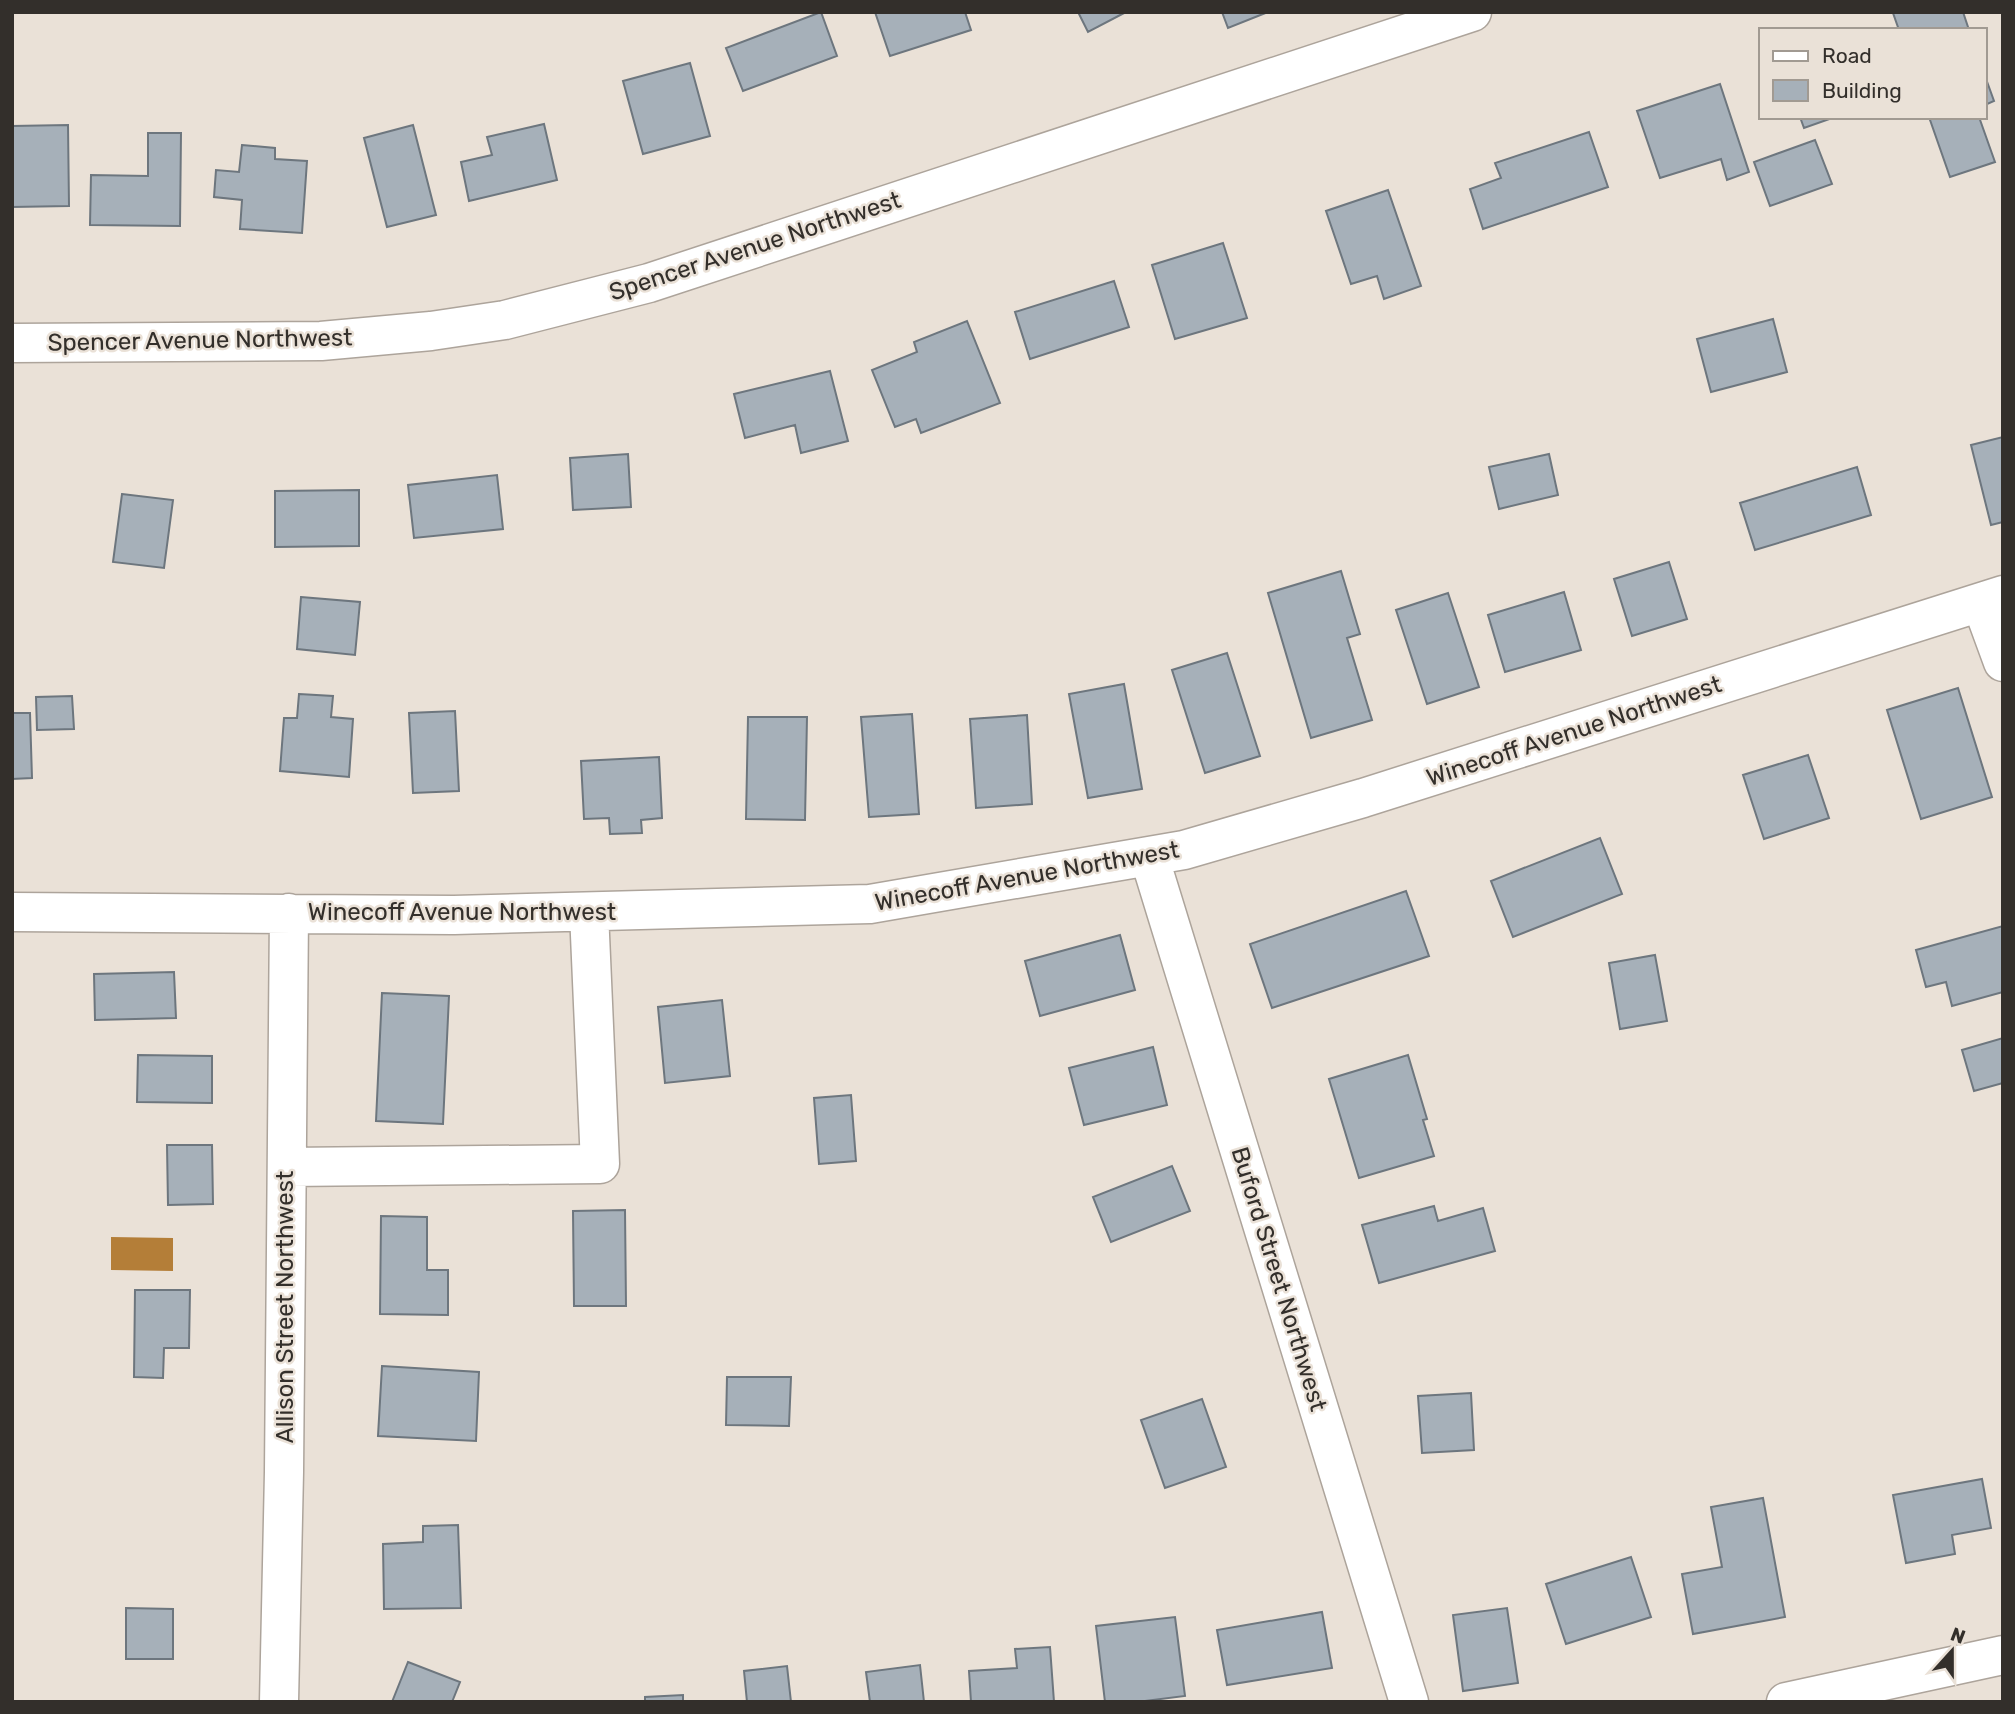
<svg xmlns="http://www.w3.org/2000/svg" width="2015" height="1714" font-family="Rubik,sans-serif">
	<rect width="100%" height="100%" fill="#eae1d7"/>
	<path fill="#b47e38" d="M111 1237 173 1238V1271L111 1270Z"/>
	<path fill="#a6b0b9" stroke="#6d767e" stroke-width="2" d="M821 12 837 56 743 91 726 48Z
		M875 12H965L971 30 890 56Z
		M1078 12H1126L1088 32Z
		M1222 12H1268L1228 28Z
		M1895 12H1963L1969 30H1899L1893 13Z
		M690 63 710 136 643 154 623 81Z
		M1985 76 1994 101 1985 105Z
		M1720 84 1749 172 1727 180 1721 159 1660 178 1637 111Z
		M1800 117H1835L1804 128Z
		M1929 117H1979L1995 162 1950 177Z
		M544 124 557 180 469 201 461 162 492 155 487 137Z
		M68 125 69 206 12 207V126Z
		M413 125 436 215 387 227 364 138Z
		M1589 132 1608 187 1483 229 1470 189 1501 178 1495 163Z
		M148 133H181L180 226 90 225 91 175 148 176Z
		M1815 140 1832 184 1770 206 1754 162Z
		M242 145 275 148V159L307 161 302 233 240 229 242 200 214 197 216 170 239 172Z
		M1388 190 1421 286 1384 299 1377 276 1351 284 1326 211Z
		M1223 243 1247 318 1175 339 1152 265Z
		M1114 281 1129 327 1030 359 1015 312Z
		M1773 319 1787 372 1711 392 1697 339Z
		M967 321 1000 403 921 433 916 419 895 427 872 370 917 352 914 342Z
		M830 371 848 441 801 453 795 425 745 438 734 394Z
		M2003 437V522L1991 525 1971 445Z
		M628 454 631 507 573 510 570 458Z
		M1549 454 1558 495 1499 509 1489 467Z
		M1857 467 1871 515 1755 550 1740 503Z
		M497 475 503 529 414 538 408 485Z
		M359 490V546L275 547V491Z
		M122 494 173 500 164 568 113 562Z
		M1669 562 1687 619 1632 636 1614 579Z
		M1341 571 1360 634 1347 638 1372 720 1311 738 1268 593Z
		M1564 592 1581 650 1505 672 1488 615Z
		M1448 593 1479 687 1427 704 1396 610Z
		M301 597 360 602 355 655 297 649Z
		M1227 653 1260 756 1205 773 1172 670Z
		M1124 684 1142 789 1088 798 1069 694Z
		M1958 688 1992 797 1921 819 1887 710Z
		M299 694 333 696 331 717 353 719 349 777 280 771 284 718H297Z
		M72 696 74 729 37 730 36 697Z
		M455 711 459 791 413 793 409 713Z
		M12 713H30L32 778 12 779Z
		M912 714 919 814 869 817 861 717Z
		M1027 715 1032 804 976 808 970 719Z
		M748 717H807L805 820 746 819Z
		M1808 755 1829 818 1764 839 1743 775Z
		M659 757 662 818 641 820 642 833 610 834 609 818 584 819 581 761Z
		M1600 838 1622 894 1513 937 1491 881Z
		M1406 891 1429 956 1272 1008 1250 944Z
		M2003 926V992L1952 1006 1946 982 1926 987 1916 950Z
		M1120 935 1135 990 1040 1016 1025 961Z
		M1655 955 1667 1021 1620 1029 1609 963Z
		M174 972 176 1018 95 1020 94 974Z
		M382 993 449 996 443 1124 376 1121Z
		M722 1000 730 1076 665 1083 658 1007Z
		M2003 1038V1083L1974 1091 1962 1050Z
		M1153 1047 1167 1105 1084 1125 1069 1068Z
		M138 1055 212 1056V1103L137 1102Z
		M1408 1055 1427 1119 1423 1120 1434 1156 1359 1178 1329 1079Z
		M851 1095 856 1161 819 1164 814 1098Z
		M167 1145H212L213 1204 168 1205Z
		M1172 1166 1190 1211 1111 1242 1093 1197Z
		M1434 1206 1438 1221 1483 1208 1495 1251 1379 1283 1362 1225Z
		M625 1210 626 1306H574L573 1211Z
		M381 1216 427 1217V1270H448V1315L380 1314Z
		M135 1290H190L189 1348H164L163 1378 134 1377Z
		M382 1366 479 1372 476 1441 378 1436Z
		M727 1377H791L789 1426 726 1425Z
		M1471 1393 1474 1450 1422 1453 1418 1396Z
		M1202 1399 1226 1467 1165 1488 1141 1420Z
		M1982 1479 1991 1528 1952 1535 1955 1554 1906 1563 1893 1495Z
		M1763 1498 1785 1617 1693 1634 1682 1574 1722 1567 1711 1507Z
		M458 1525 461 1608 384 1609 383 1544 423 1542V1526Z
		M1631 1557 1651 1617 1566 1644 1546 1584Z
		M126 1608 173 1609V1659H126Z
		M1507 1608 1518 1683 1463 1691 1453 1615Z
		M1322 1612 1332 1668 1227 1685 1217 1630Z
		M1175 1617 1185 1696 1137 1702H1105L1096 1626Z
		M1050 1647 1054 1702H971L969 1671 1017 1668 1015 1649Z
		M408 1662 460 1682 452 1702H392Z
		M920 1665 924 1702H870L866 1672Z
		M787 1666 791 1702H747L744 1671Z
		M683 1695V1702H645V1697Z"/>
	<g fill="none" stroke-linecap="round" stroke-linejoin="round">
		<defs>
			<path id="minor" d="M12 343 321 341 431 331 505 320 649 283 1472 12
				M1981 602 2003 662
				M1149 856 1409 1702
				M12 912 454 915 870 904 1184 850 1363 798 2003 595
				M287 1167 600 1164 589 912
				M279 1702 284 1472 289 913
				M1786 1702 2003 1655"/>
		</defs>
		<use href="#minor" stroke="#ada49b" stroke-width="41"/>
		<use href="#minor" stroke="#fff" stroke-width="38"/>
	</g>
	<g text-anchor="middle" dominant-baseline="central" stroke-width="5" stroke-linejoin="round" paint-order="stroke">
		<g font-size="24" fill="#332f2b" stroke="#eae1d7">
			<text transform="translate(755 246) rotate(-18)">Spencer Avenue Northwest</text>
			<text transform="translate(200 340) rotate(-1)">Spencer Avenue Northwest</text>
			<text transform="translate(1574 731) rotate(-18)">Winecoff Avenue Northwest</text>
			<text transform="translate(1027 876) rotate(-10)">Winecoff Avenue Northwest</text>
			<text x="462" y="912">Winecoff Avenue Northwest</text>
			<text transform="translate(1279 1279) rotate(73)">Buford Street Northwest</text>
			<text transform="translate(285 1307) rotate(-90)">Allison Street Northwest</text>
		</g>
	</g>
	<rect width="2015" height="1714" fill="none" stroke="#332f2b" stroke-width="28"/>
	<rect x="1759" y="28" width="228" height="91" fill="#eae1d7" stroke="#a19a92" stroke-width="2"/>
	<rect x="1773" y="51" width="35" height="10" fill="#ffffff" stroke="#a19a92" stroke-width="2"/>
	<text x="1822" y="63" font-size="21" fill="#332f2b">Road</text>
	<rect x="1773" y="80" width="35" height="21" fill="#a6b0b9" stroke="#a19a92" stroke-width="2"/>
	<text x="1822" y="98" font-size="21" fill="#332f2b">Building</text>
	<g transform="translate(1952 1651) rotate(21)" stroke="#eae1d7" stroke-width="5" paint-order="stroke">
	<path d="M0-5L12 26L0 18L-12 26Z" fill="#332f2b"/>
	<text y="-10" font-size="19" font-weight="bold" text-anchor="middle" fill="#332f2b">N</text>
	</g>
</svg>
